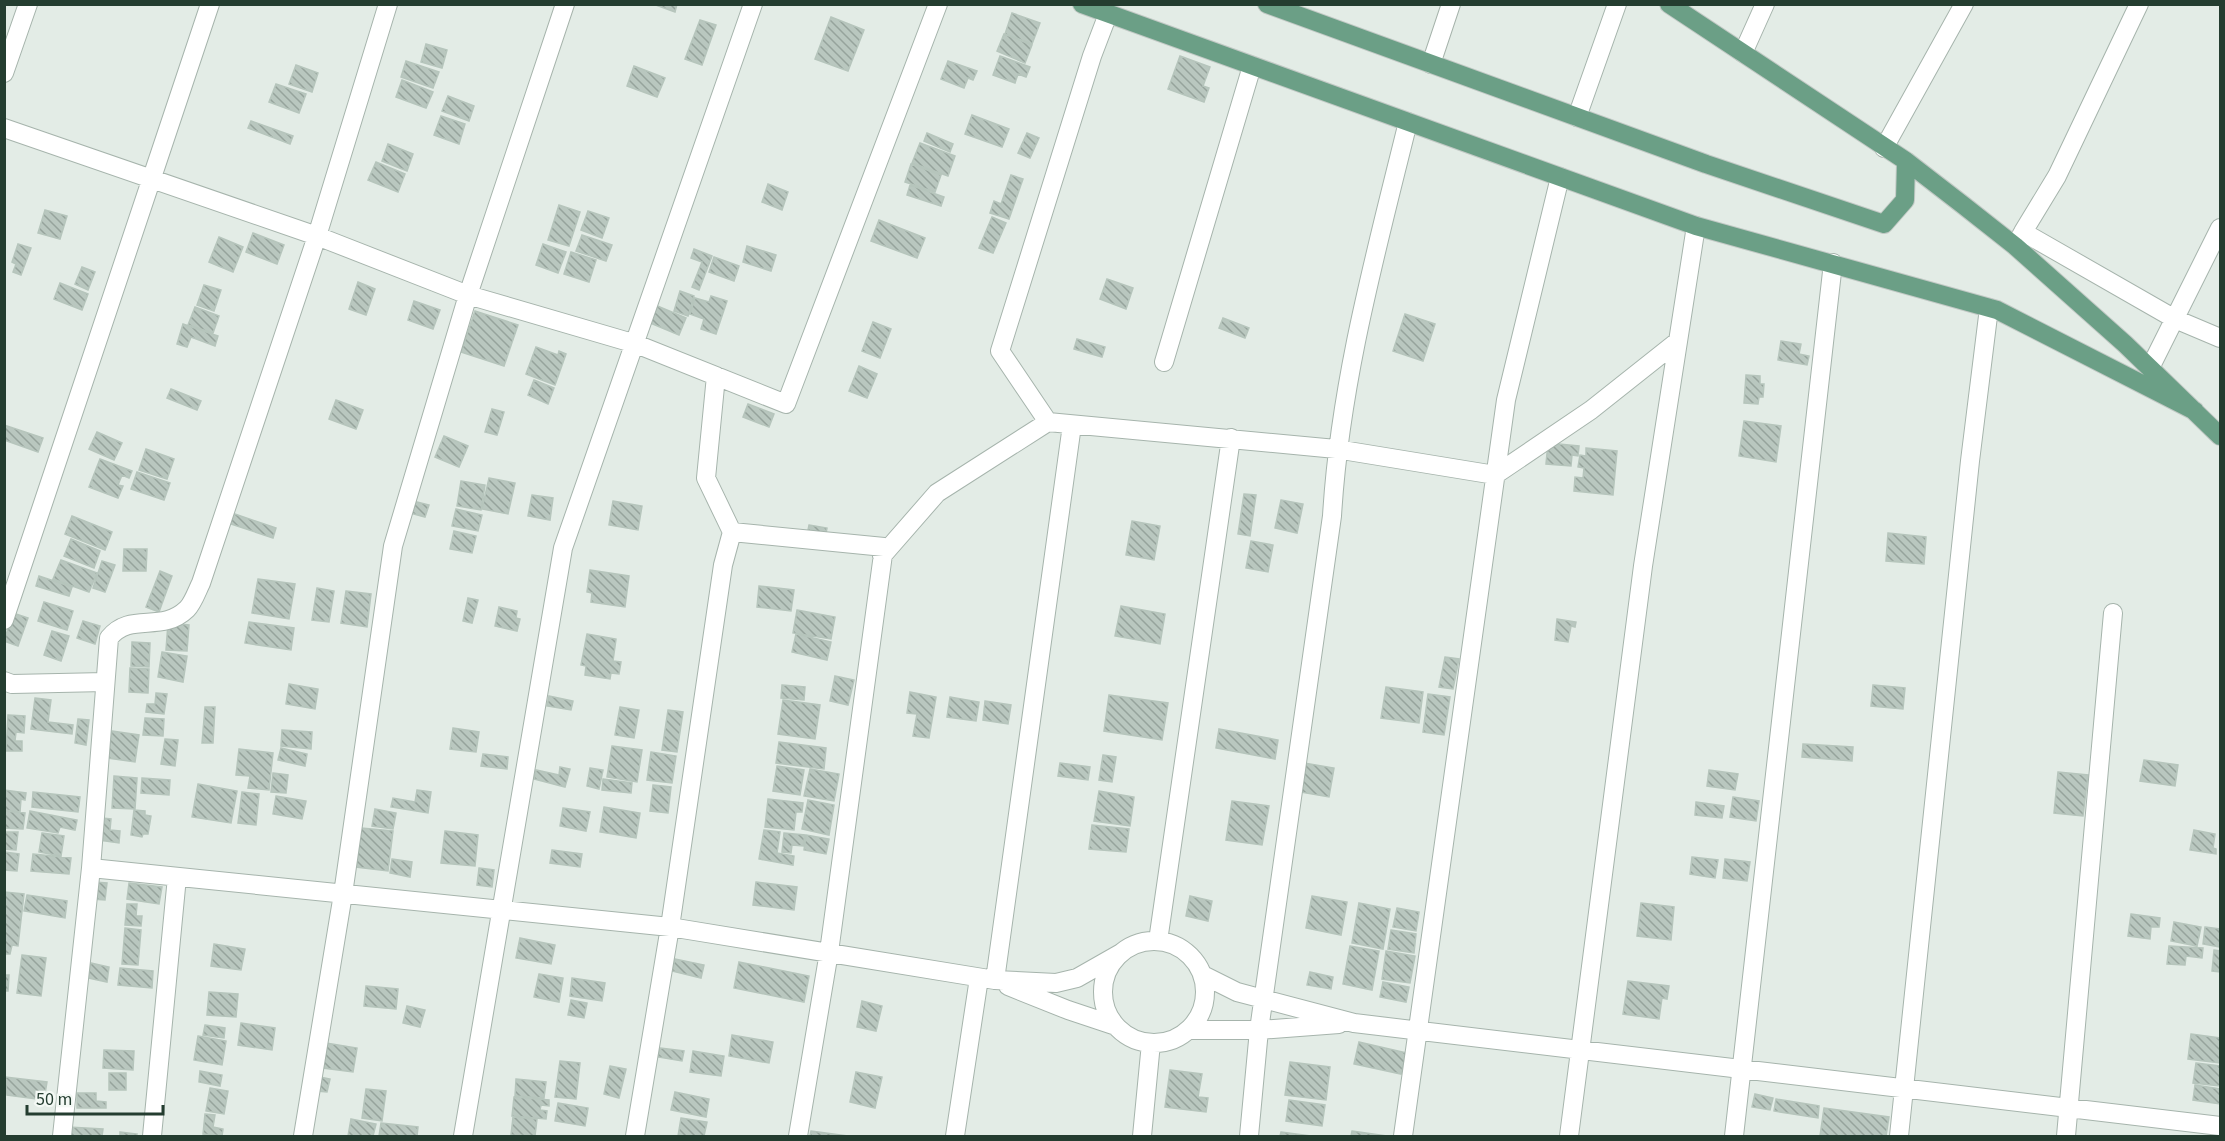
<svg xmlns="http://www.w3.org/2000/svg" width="2225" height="1141" font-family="'Source Sans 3',sans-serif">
	<defs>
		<pattern id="building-back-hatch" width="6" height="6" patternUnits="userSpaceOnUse" patternTransform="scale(1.5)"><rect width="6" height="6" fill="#b9c7bf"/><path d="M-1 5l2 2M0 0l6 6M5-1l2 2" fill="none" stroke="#96a39c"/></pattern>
	</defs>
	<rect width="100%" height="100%" fill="#e3ece6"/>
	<path fill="url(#building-back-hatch)" stroke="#b6c5bc" stroke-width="1.5" d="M653 4H677L675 12Z
		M1012 13 1040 23 1032 44 1005 34Z
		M831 17 864 30 848 71 815 59Z
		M700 20 716 25 702 65 685 59Z
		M1004 34 1032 45 1025 63 997 51Z
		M426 44 447 50 442 68 421 62Z
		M1000 56 1030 67 1026 77 1018 74 1015 83 993 75Z
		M1180 56 1210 67 1203 86 1209 88 1204 102 1168 89Z
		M406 61 439 72 433 88 401 77Z
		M948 61 977 71 973 80 968 78 964 88 941 79Z
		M296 65 318 73 312 92 289 84Z
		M634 66 665 78 657 97 627 86Z
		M402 80 433 92 426 108 396 97Z
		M276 84 306 94 299 113 269 102Z
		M448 96 474 106 469 121 442 111Z
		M972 115 1009 129 1002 147 965 134Z
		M441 116 465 124 459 144 434 135Z
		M251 121 293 136 290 144 248 128Z
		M927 133 953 144 950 152 924 141Z
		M1027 133 1039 138 1030 158 1018 153Z
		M920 143 955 156 948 176 912 163Z
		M388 144 413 154 407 171 382 161Z
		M376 162 405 174 398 192 368 180Z
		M911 164 941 175 935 192 905 182Z
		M1011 175 1023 179 1009 219 990 213 994 201 1001 204Z
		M768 184 788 192 782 210 762 202Z
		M910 185 944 197 941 206 907 195Z
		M559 205 580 212 569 246 548 240Z
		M45 210 67 216 60 239 38 233Z
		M588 211 609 218 602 238 581 230Z
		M992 217 1006 223 993 253 979 248Z
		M879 220 925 238 917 258 871 241Z
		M253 233 284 245 277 264 246 252Z
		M582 235 612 245 606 261 576 251Z
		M219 237 243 247 233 272 209 262Z
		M18 244 31 248 21 275 13 272 16 264 12 262Z
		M543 244 566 252 558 273 536 265Z
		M747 246 776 255 771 271 743 262Z
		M694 249 712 256 699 290 692 287 702 262 691 258Z
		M571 252 596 260 589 282 564 274Z
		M714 257 739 266 734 281 709 272Z
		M82 267 95 272 88 290 75 284Z
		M1107 279 1133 288 1126 309 1100 299Z
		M358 282 375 289 366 315 349 309Z
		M60 283 88 294 82 310 54 299Z
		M204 285 221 290 214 311 197 305Z
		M680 291 694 296 688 316 674 311Z
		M711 296 727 301 716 334 701 329 704 319 690 314 695 298 709 302Z
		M414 301 440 310 433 329 408 320Z
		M655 305 686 318 679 335 648 322Z
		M195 307 219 316 213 333 188 325Z
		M475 311 518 325 504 366 461 352Z
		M1405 314 1435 324 1423 361 1393 351Z
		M1223 318 1249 328 1245 338 1219 328Z
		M873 322 891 329 880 358 862 351Z
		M183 324 218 336 215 346 191 337 187 347 177 344Z
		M1077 339 1105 347 1102 357 1074 349Z
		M1781 341 1801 344 1799 354 1809 356 1807 365 1778 360Z
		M536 347 558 355 559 351 566 354 555 385 526 374Z
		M859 366 877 374 867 398 849 391Z
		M1746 375 1760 376V384H1764L1763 397H1759L1758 404 1744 403Z
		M534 380 554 388 548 404 528 395Z
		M171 389 201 401 197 410 167 398Z
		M336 400 363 410 356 429 329 419Z
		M748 404 774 414 769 427 743 417Z
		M492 409 504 412 497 435 485 432Z
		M1744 421 1781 426 1776 462 1739 456Z
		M4 425 43 438 38 452 4 440Z
		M97 432 122 443 114 460 89 449Z
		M444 436 468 446 459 467 435 457Z
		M1548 443 1579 446 1578 456 1572 455 1571 466 1546 464Z
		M1586 448 1617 451 1613 495 1574 491 1575 477 1583 478 1584 468 1578 467 1580 455 1586 456Z
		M146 449 174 459 167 479 139 470Z
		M100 459 132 471 129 478 122 475 118 485 123 486 118 498 89 487Z
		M137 472 170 483 164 500 131 489Z
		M489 478 515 483 508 514 482 509Z
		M461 481 485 485 481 510 457 506Z
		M1244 494 1256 495 1250 536 1238 534Z
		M532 495 553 498 550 520 528 516Z
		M1281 500 1303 504 1297 533 1275 528Z
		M413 501 429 505 425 517 410 513Z
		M613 501 642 506 638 530 609 525Z
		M456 509 482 515 478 531 452 526Z
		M229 512 276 528 273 538 225 522Z
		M72 516 112 532 105 550 65 534Z
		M1132 521 1160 526 1154 560 1126 555Z
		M809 525 827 528 823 549 805 545Z
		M454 531 476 536 472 553 450 549Z
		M1888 533 1926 537 1924 564 1886 561Z
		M71 539 100 551 94 568 64 556Z
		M1251 541 1273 545 1268 572 1246 568Z
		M124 549H147L146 571H123Z
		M61 560 97 573 89 592 53 579Z
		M102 561 115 565 105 592 93 588Z
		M590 570 629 576 625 607 591 602 592 593 587 592Z
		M160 571 172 576 159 612 146 607Z
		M39 576 72 587 69 596 36 586Z
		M258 579 295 584 289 619 252 613Z
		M759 586 794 590 791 611 757 607Z
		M317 588 334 591 329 622 312 620Z
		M346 591 371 594 367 627 341 623Z
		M468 598 478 600 472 623 463 621Z
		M44 602 73 611 67 630 38 621Z
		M1121 606 1165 614 1160 644 1115 636Z
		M499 607 517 611 516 618 520 619 517 631 495 626Z
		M797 610 835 617 831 639 793 633Z
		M13 613 28 618 18 646 4 641Z
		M1557 619 1576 622 1575 627 1571 626 1568 642 1555 640Z
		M83 621 100 626 95 644 77 638Z
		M249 622 294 628 291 650 245 643Z
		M168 623 189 625 187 651 166 650Z
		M52 631 69 636 61 661 44 655Z
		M587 634 616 639 613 661 621 662 619 674 611 673 610 679 585 675 586 666 581 665Z
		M796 634 831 642 827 660 792 652Z
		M132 642 150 643 149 667 131 666Z
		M162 652 187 656 183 682 158 677Z
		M1445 657 1459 659 1453 689 1439 687Z
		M130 668 149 669 148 693 129 692Z
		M835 676 854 680 848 705 830 701Z
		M289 684 318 689 315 709 286 704Z
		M782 685 805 687 804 700 781 698Z
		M1873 685 1905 688 1903 709 1871 706Z
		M1386 687 1423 692 1419 723 1381 718Z
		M910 692 936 697 929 738 913 736 917 714 907 713Z
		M156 693 167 694 164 714 146 712 147 704H155Z
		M1428 694 1450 697 1444 735 1423 732Z
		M1109 695 1168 703 1162 740 1104 731Z
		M549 696 573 701 571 710 547 706Z
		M950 697 979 702 976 721 947 717Z
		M35 698 51 700 48 722 73 725 72 734 31 729Z
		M783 700 820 705 815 739 778 734Z
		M985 701 1011 705 1008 724 983 720Z
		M205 707H215L213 743H202Z
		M620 707 639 710 634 738 615 735Z
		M668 710 683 712 677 752 662 750Z
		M8 715 25 716 24 733 16 732 15 741H22V751H6Z
		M145 718 164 719 163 736 143 735Z
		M78 719 89 720 86 745 75 743Z
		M453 728 479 732 476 752 450 749Z
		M1219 729 1278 740 1275 759 1216 748Z
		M282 730 312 732 311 749 281 746Z
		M112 731 139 735 135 762 108 758Z
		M165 739 178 740 175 766 161 764Z
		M779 742 826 748 824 769 776 763Z
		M1803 744 1853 747 1852 761 1802 757Z
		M612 746 642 750 637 782 607 777Z
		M281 748 307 754 305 766 278 760Z
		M239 749 273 753 269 790 248 788 250 776 236 775Z
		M651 752 676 756 672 783 647 780Z
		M483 754 508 757 507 769 481 766Z
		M1103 755 1116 757 1112 782 1099 780Z
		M2144 760 2178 765 2175 786 2140 781Z
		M1060 763 1090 767 1088 780 1058 776Z
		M1304 763 1334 768 1329 797 1300 792Z
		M777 766 804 770 800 795 773 791Z
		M560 767 570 769 565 787 534 779 536 770 559 775Z
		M590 768 603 770 599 789 587 786Z
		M810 769 839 774 834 801 804 796Z
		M1709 770 1738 774 1735 790 1707 786Z
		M2058 772 2088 775 2083 816 2054 813Z
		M273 773 288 775 286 793 271 792Z
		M114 776 137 778 135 809 112 808Z
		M142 778 170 780 169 795 141 793Z
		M603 779 632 783 631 793 602 790Z
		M198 784 237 791 231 823 192 817Z
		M653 785 671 787 668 813 650 811Z
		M4 790 26 793 25 800 21 799 20 812 4 810Z
		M417 790 431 792 428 813 391 807 393 798 415 802Z
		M1099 791 1134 797 1130 826 1094 821Z
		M33 792 80 797 78 812 32 807Z
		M242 792 259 794 256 825 238 823Z
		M276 796 306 801 302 819 273 814Z
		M1733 797 1759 801 1756 821 1730 817Z
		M768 799 803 803 802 812H796L794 830 765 827Z
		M808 800 834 805 829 835 802 829Z
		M1232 801 1269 806 1262 845 1226 840Z
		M1696 802 1724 806 1722 818 1695 815Z
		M604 807 640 813 636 838 600 832Z
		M563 808 590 812 586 831 560 826Z
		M375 809 396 813 393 829 372 826Z
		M134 810 145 811V815L151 816 148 834H143L142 837 131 835Z
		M4 811 25 813 23 829 4 828Z
		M30 811 77 820 75 830 60 827 58 833 27 828Z
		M102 818 111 819 110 830 120 831 119 843 99 840Z
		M1092 825 1129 829 1126 852 1089 849Z
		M361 828 393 831 388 871 356 867Z
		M764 830 780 832 777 853 794 856 793 865 759 859Z
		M2194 830 2215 834 2213 848 2216 849V854L2190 850Z
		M445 831 478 835 475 866 441 863Z
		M4 832H18L16 850 4 849Z
		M42 833 64 836 61 856 39 852Z
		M784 833 805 835 803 846 792 845 791 853 782 852Z
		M806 835 829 839 826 854 804 850Z
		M552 850 582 854 580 867 550 863Z
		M4 852 19 854 17 871 4 870Z
		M33 854 71 858 69 874 31 871Z
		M1692 857 1718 860 1715 878 1690 874Z
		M392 859 412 862 410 877 390 873Z
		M1725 859 1750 862 1747 881 1723 878Z
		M479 868 494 870 492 887 477 885Z
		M94 882 107 883 105 900 92 899Z
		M756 882 797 887 794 910 753 905Z
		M129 883 162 887 159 904 127 899Z
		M4 892 24 894 18 946 12 945 10 954H4Z
		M27 895 67 901 65 918 24 911Z
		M1190 896 1212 901 1208 921 1186 916Z
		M1312 896 1347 902 1341 935 1306 928Z
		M1359 903 1390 909 1383 949 1352 943Z
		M1641 903 1674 907 1671 940 1637 936Z
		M127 904H137L136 916H142L141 926 125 925Z
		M1397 908 1419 912 1416 931 1393 927Z
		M2131 914 2160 918 2159 927H2151L2150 939 2128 936Z
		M2174 922 2201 927 2197 946 2171 941Z
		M2205 927 2220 929V947L2203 944Z
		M125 928 141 930 138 965 122 964Z
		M1391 930 1416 934 1414 953 1388 949Z
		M520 938 555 945 551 964 516 958Z
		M214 944 245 949 241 970 211 966Z
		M1350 946 1379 951 1372 990 1343 984Z
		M2169 946 2203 948 2202 958 2186 956 2185 965 2167 964Z
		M2214 950 2220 951V972L2212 971Z
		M1386 951 1415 956 1410 983 1382 979Z
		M22 955 46 958 41 996 17 993Z
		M675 959 704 965 701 978 672 971Z
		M739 962 809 976 804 1002 734 988Z
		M91 963 109 967 107 982 88 978Z
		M120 968 153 971 152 988 118 985Z
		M1310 972 1333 977 1331 989 1307 985Z
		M539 974 563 978 559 1002 534 997Z
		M4 975H9L8 991H4Z
		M572 978 605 983 602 1001 570 996Z
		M1628 981 1669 986 1667 999 1662 998 1659 1019 1623 1014Z
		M1383 982 1409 987 1406 1002 1380 997Z
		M366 986 398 989 396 1009 364 1006Z
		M209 992 238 994 236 1017 207 1015Z
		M571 1000 587 1003 584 1018 568 1015Z
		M862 1001 882 1006 876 1031 857 1027Z
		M407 1006 425 1010 420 1027 403 1023Z
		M241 1023 275 1028 272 1050 238 1045Z
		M205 1025 225 1028 224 1038 203 1035Z
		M2191 1034 2220 1038V1063L2188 1059Z
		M732 1035 773 1042 769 1063 729 1056Z
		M198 1036 226 1041 222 1065 194 1060Z
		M1359 1042 1407 1053 1401 1074 1354 1064Z
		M326 1043 357 1048 353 1072 323 1068Z
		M660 1048 684 1051 682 1061 658 1057Z
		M104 1050 134 1051 133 1070 103 1068Z
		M693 1051 724 1056 721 1076 690 1072Z
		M560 1061 580 1063 576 1099 555 1097Z
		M1290 1062 1330 1067 1326 1100 1285 1095Z
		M2196 1063 2220 1066V1086L2193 1083Z
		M610 1066 626 1069 619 1098 604 1094Z
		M1170 1070 1202 1074 1198 1097 1208 1098 1206 1112 1165 1107Z
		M200 1071 222 1075 220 1086 199 1082Z
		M856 1072 882 1077 875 1108 850 1102Z
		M109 1073H126V1090H109Z
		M5 1077 47 1082 44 1100 7 1095Z
		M320 1077 330 1079 327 1092 317 1091Z
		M516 1079 546 1082 544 1098 515 1096Z
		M2195 1085 2220 1089V1104L2193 1100Z
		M210 1088 228 1091 224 1114 206 1111Z
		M366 1089 386 1091 382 1121 362 1118Z
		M675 1092 709 1099 706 1117 671 1110Z
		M77 1093H96V1101L106 1102V1108H77Z
		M1755 1094 1773 1098 1770 1110 1752 1107Z
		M514 1097 549 1100V1106L541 1105 540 1110 547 1111 546 1119 512 1116Z
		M1776 1099 1819 1106 1818 1118 1774 1111Z
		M1289 1100 1325 1105 1322 1126 1286 1121Z
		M558 1103 588 1108 585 1126 555 1121Z
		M1824 1108 1889 1117 1886 1136H1820Z
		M205 1114 215 1115 213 1127 223 1129 222 1136 203 1134Z
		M513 1117 537 1119 535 1136 511 1135Z
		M681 1118 707 1122 704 1136H678Z
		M351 1119 376 1124 373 1136H348Z
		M381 1123 418 1127 417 1136H379Z
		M68 1127 103 1129 102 1136H68Z
		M811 1131 848 1136H810Z
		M1352 1131 1387 1136H1351Z
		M120 1132 137 1134 136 1136H120Z
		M1281 1132 1311 1136H1280Z"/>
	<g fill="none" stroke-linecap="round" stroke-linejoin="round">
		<defs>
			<path id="minor" d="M565 4 468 295 636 344 786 404 938 4
				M1743 53 1765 4
				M1431 64 1451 4
				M4 73 28 4
				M1577 117 1617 4
				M4 128 317 236 468 295 393 546 343 894 303 1136
				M1884 148 1964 4
				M2023 232 2057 176 2139 4
				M2018 241 2023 232 2175 319 2220 338
				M1164 362 1252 66
				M2150 368 2220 228
				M716 376 706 478 732 532 884 547 829 952 798 1136
				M1048 422 1000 351 1092 56 1108 14
				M882 556 937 493 1048 422 1336 449 1495 475 1591 410 1678 341
				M4 620 210 4
				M4 681 12 684 105 682
				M91 868 670 927 995 980 1056 983 1077 978 1121 953
				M1158 941 1231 438
				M1103 992a51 51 0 1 1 102 0a51 51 0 1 1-102 0Z
				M1203 975 1237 992 1354 1023 2220 1126
				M995 980 1072 425
				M1008 986 1068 1010 1116 1026
				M1188 1030H1259L1339 1024
				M62 1136 91 868 109 638C131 611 161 634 187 609 193 603 197 591 201 583L317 236 388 4
				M152 1136 177 877
				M463 1136 563 548 753 4
				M635 1136 670 927 723 565 732 532
				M955 1136 979 978
				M1142 1136 1151 1043
				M1249 1136 1259 1030 1332 516C1340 382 1376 252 1408 122
				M1403 1136 1506 400 1560 177
				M1569 1136 1643 566 1696 226
				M1734 1136 1833 263
				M1899 1136 1970 461 1989 308
				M2066 1136 2113 613"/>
			<path id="major" d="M1082 4 1696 226 1997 310 2195 411
				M1267 4 1706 164 1884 224 1905 200 1906 161
				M1669 4 1906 161 1963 205 2015 246 2125 344 2220 436"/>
		</defs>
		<use href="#minor" stroke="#a6b4ac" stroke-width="20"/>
		<use href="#major" stroke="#c2c9c5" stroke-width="20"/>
		<use href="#minor" stroke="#fff" stroke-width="18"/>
		<use href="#major" stroke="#6b9f86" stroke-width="18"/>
	</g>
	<rect width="2225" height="1141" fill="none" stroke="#243d30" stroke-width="12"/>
	<path d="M27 1105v9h136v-9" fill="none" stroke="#243d30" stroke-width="3"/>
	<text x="36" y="1105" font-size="18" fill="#243d30" stroke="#f4f9f5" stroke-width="4.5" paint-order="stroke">50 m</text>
</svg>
